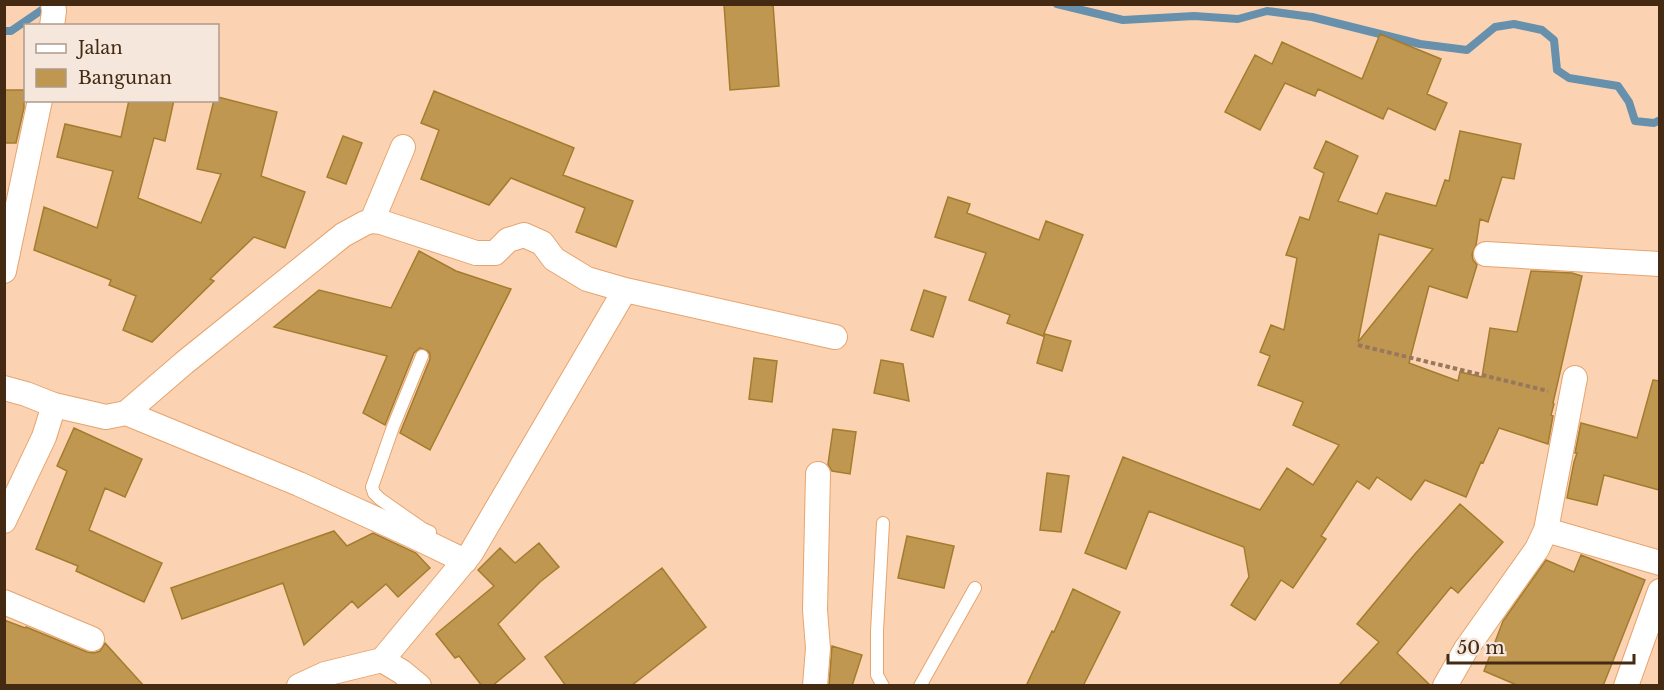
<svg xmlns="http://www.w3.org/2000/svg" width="1664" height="690" font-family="'Libre Baskerville',serif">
	<rect width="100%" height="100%" fill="#fcd3b2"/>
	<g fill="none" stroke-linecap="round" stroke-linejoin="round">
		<path stroke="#6690ab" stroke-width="8" d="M1057 4 1123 20 1194 16 1238 19 1267 11 1312 17 1420 44 1467 50 1495 27 1514 24 1542 30 1554 40 1557 70 1569 78 1618 86 1629 102 1635 121 1654 123 1660 120
			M4 31H11L49 5"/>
	</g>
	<path fill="#bf9751" stroke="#a47c2e" stroke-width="1.5" fill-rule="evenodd" d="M724 4H773L779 86 730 90Z
		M1380 34 1441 59 1427 94 1447 103 1435 130 1388 108 1383 119 1318 89 1315 96 1285 83 1260 130 1225 112 1255 55 1272 64 1282 42 1362 79Z
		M4 90H24V108L16 143H4Z
		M434 91 574 148 563 175 633 201 616 247 576 232 585 208 511 178 489 205 421 179 439 130 421 123Z
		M218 97 277 112 261 176 305 192 285 248 254 237 210 279 214 281 152 342 123 330 136 296 109 285 111 280 34 250 44 207 97 228 113 171 57 157 65 124 121 137 129 100H174L165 141 154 138 138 198 201 223 221 174 197 169 214 100H218Z
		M1460 131 1521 144 1514 179 1502 177 1488 222 1480 219 1476 245 1472 254 1473 260 1477 265 1467 298 1429 286 1409 363 1458 381 1460 372 1482 377 1490 328 1517 332 1531 271 1572 273 1582 276 1553 403 1554 404 1551 415 1553 416 1548 444 1499 428 1483 463 1481 462 1466 497 1425 480 1411 500 1377 477 1369 489 1357 481 1321 536 1326 539 1293 588 1281 580 1255 620 1231 605 1249 577 1244 547 1149 511 1126 569 1085 553 1123 457 1260 510 1287 468 1313 485 1339 445 1293 425 1303 402 1258 385 1270 356 1260 352 1271 325 1284 330 1297 258 1286 255 1300 217 1309 220 1324 173 1314 168 1326 141 1358 156 1338 201 1377 214 1386 193 1436 206 1445 180 1449 181ZM1379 234 1433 249 1358 342Z
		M343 136 362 143 346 184 327 177Z
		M948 197 970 204 967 213 1039 240 1046 221 1083 235 1043 336 1007 323 1010 315 969 300 986 253 935 237Z
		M419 251 456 271 511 289 430 450 400 433 430 359V354L428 351 420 348 414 353 385 425 363 413 387 356 274 327 319 290 391 308Z
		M924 290 946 297 933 337 911 330Z
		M1045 334 1071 341 1062 371 1037 363Z
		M754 358 777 361 772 402 749 399Z
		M881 360 903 364 909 401 874 393Z
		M1653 380 1659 381V490L1604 475 1597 505 1567 498 1574 462 1577 453H1575L1581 423 1637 438Z
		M74 428 142 459 125 497 105 488 89 530 162 563 144 602 76 571 78 566 36 549 67 471 57 466Z
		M833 429 856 432 850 474 832 471 828 464Z
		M1047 473 1069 476 1061 532 1040 530Z
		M1460 504 1503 542 1458 593 1451 587 1397 653 1431 686H1338L1379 642 1357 624 1415 554Z
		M334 531 347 546 373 533 416 553 430 568 398 597 386 584 358 608 352 601 304 645 283 583 182 619 171 588Z
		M907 536 954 546 944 588 898 578Z
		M539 543 559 567 540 582 498 624 525 659 492 686H482L459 656 455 658 436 634 494 586 478 570 500 548 515 563Z
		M1581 555 1645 580 1603 686H1519L1484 671 1503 621 1546 560 1574 572Z
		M662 568 706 627 631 686H566L545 657Z
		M1073 589 1120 612 1083 686H1026L1052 631 1054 632Z
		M4 620 25 628 26 627 87 652 94 653 100 651 105 643 144 686H4Z
		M832 646 862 655 852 686H829Z"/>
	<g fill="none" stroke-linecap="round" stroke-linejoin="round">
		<defs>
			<path id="lane" d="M422 356 393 427 372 487 374 493 380 499 423 529 430 532
				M883 686 877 675V631L883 523
				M920 686 975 588"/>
			<path id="street" d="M52 26 54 11 53 4
				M372 221 403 147
				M1486 254 1660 264
				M4 271 40 100
				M4 388 26 394 54 405 106 417 126 413 184 363 343 235 365 223 372 221 381 222 476 253H495L508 240 524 235 542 243 554 259 587 279 625 290 835 337
				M126 413 299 484 411 535 465 561
				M4 521 44 437 54 405
				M1546 530 1575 378
				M4 602 92 639
				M382 660 471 553 625 290
				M299 686 325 674 382 660 402 672 419 686
				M815 686 818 648 815 610 818 474
				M1445 686 1466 649 1537 549 1546 530 1660 563
				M1626 686 1660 591"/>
		</defs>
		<use href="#lane" stroke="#e6a46d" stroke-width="14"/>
		<use href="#street" stroke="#e6a46d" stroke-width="26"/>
		<path stroke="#98775c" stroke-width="4" stroke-dasharray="4.5 3" stroke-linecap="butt" d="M1358 345 1548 391"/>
		<use href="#lane" stroke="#fff" stroke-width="12"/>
		<use href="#street" stroke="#fff" stroke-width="24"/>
	</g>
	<rect width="1664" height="690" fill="none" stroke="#442a13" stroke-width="12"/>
	<rect x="24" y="24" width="195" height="78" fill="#f5e7dc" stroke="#ae9b8c" stroke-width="1.5"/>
	<rect x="36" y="44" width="30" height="9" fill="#ffffff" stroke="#ae9b8c" stroke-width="1.5"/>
	<text x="78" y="54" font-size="18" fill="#442a13">Jalan</text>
	<rect x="36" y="69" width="30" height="18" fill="#bf9751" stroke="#ae9b8c" stroke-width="1.5"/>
	<text x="78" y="84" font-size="18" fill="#442a13">Bangunan</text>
	<path d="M1448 654v9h186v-9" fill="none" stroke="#442a13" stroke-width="3"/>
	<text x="1457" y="654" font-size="18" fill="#442a13" stroke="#f5e7dc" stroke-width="4.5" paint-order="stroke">50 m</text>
</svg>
